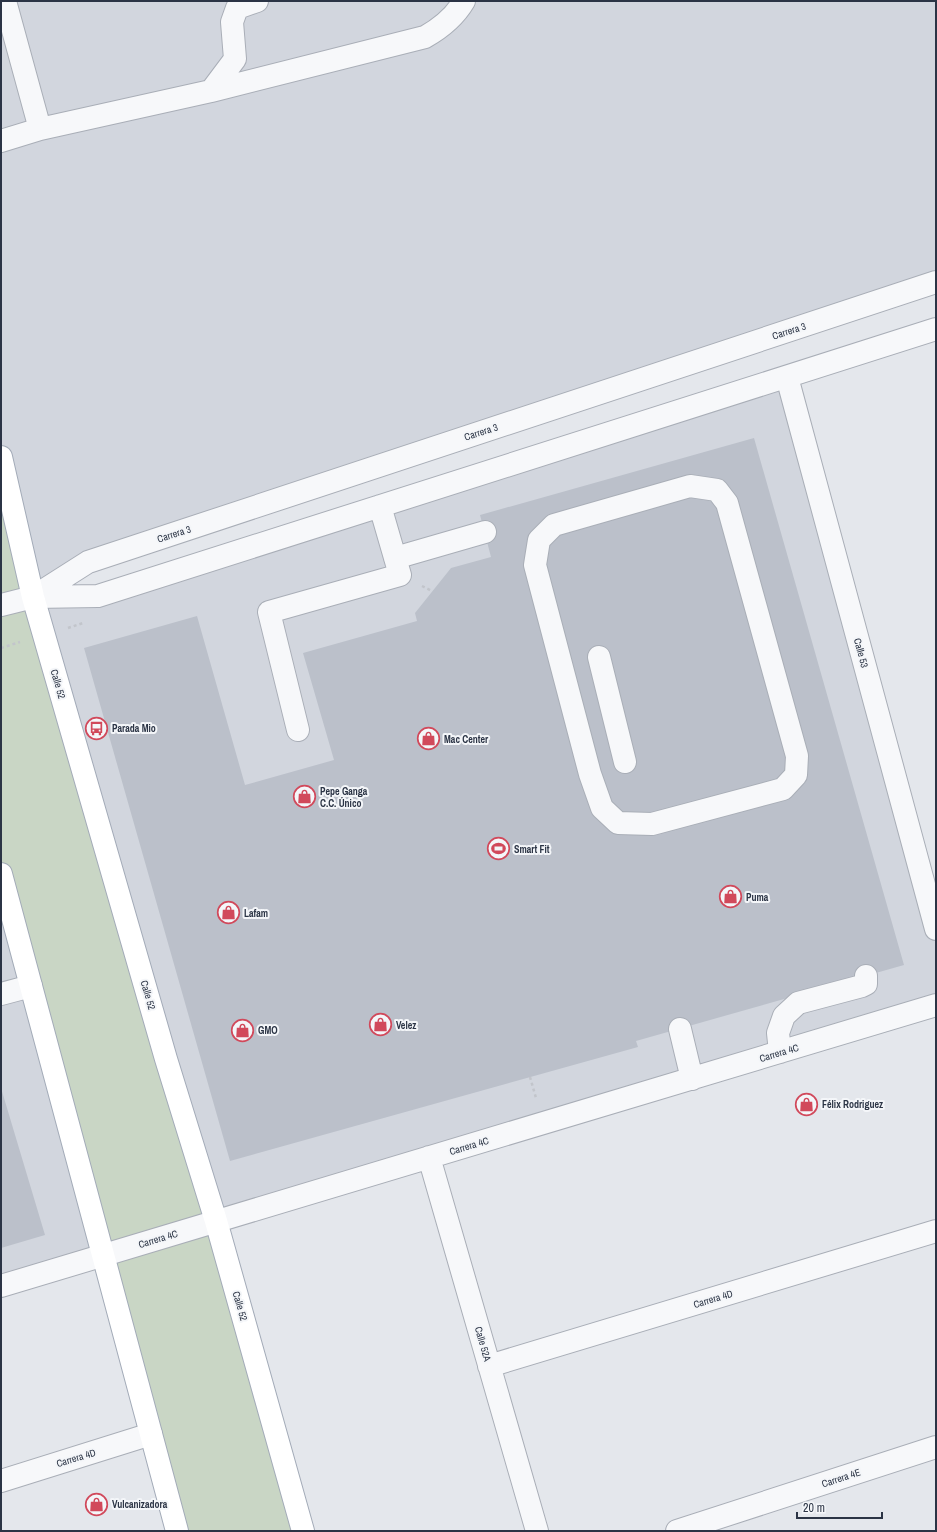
<svg xmlns="http://www.w3.org/2000/svg" width="937" height="1532" font-family="'Archivo Narrow',sans-serif">
	<rect width="100%" height="100%" fill="#e4e7ec"/>
	<path fill="#d2d6de" d="M1 1H936V282L88 562 34 596H98L787 377 936 929V1005L216 1221 166 1059 33 597 1 457Z
		M1 874 103 1255 1 1286Z"/>
	<path fill="#c9d6c5" d="M1 457 303 1531H177L1 874Z"/>
	<path fill="#bbc0ca" d="M754 438 904 965 636 1041 638 1047 230 1161 84 648 197 616 245 785 334 760 303 653 417 621 415 613 451 568 491 557 480 515Z
		M1 1088 45 1235 1 1248Z"/>
	<g fill="none" stroke-linecap="round" stroke-linejoin="round">
		<defs>
			<path id="minor" d="M5 1 40 129
				M211 91 425 37C441 28 454 18 464 1
				M1 141 40 129 211 91 235 59 232 22 237 8 257 1
				M787 377 936 929
				M690 486 717 490 727 503 797 756 796 775 783 789 652 824 618 823 602 808 590 774 535 565 539 540 554 525Z
				M395 558 485 532
				M33 597 88 562 936 282
				M1 605 33 597 98 596 936 329
				M599 657 625 762
				M298 730 269 612 400 575 380 506
				M1 994 31 986
				M680 1029 692 1079
				M780 1052 778 1033 784 1016 798 1003 862 986 866 984V976
				M429 1157 537 1531
				M1 1286 936 1005
				M489 1366 936 1231
				M1 1481 151 1434
				M677 1531 936 1447"/>
			<path id="major" d="M1 457 33 597 166 1059 216 1221 303 1531
				M1 874 177 1531"/>
		</defs>
		<use href="#minor" stroke="#a9aeb7" stroke-width="24"/>
		<use href="#major" stroke="#a3abb8" stroke-width="24"/>
		<path stroke="#c2c5cb" stroke-width="2.5" stroke-dasharray="3 3" stroke-linecap="butt" d="M422 586 432 591
			M68 628 83 623
			M1 648 20 642
			M530 1077 536 1098"/>
		<use href="#minor" stroke="#f7f8fa" stroke-width="22"/>
		<use href="#major" stroke="#fff" stroke-width="22"/>
	</g>
	<defs>
		<symbol id="bus-ring" viewBox="-11 -11 22 22"><circle r="9.5" fill="#f4f6f9" stroke="#d1495b" stroke-width="1.5"/><path d="M-5-6H5V4H4V6H2V4H-2V6H-4V4H-5ZM-3.5-4V0h7V-4ZM-3.5 1.2v1.5H-2V1.2ZM2 1.2v1.5H3.5V1.2Z" fill="#d1495b"/></symbol>
		<symbol id="shop-ring" viewBox="-11 -11 22 22"><circle r="9.5" fill="#f4f6f9" stroke="#d1495b" stroke-width="1.5"/><path d="M-5-2.5h2.3a2.7 3.5 0 0 1 5.4 0H5L5.5 6h-11ZM-1.5-2.5h3a1.5 2.3 0 0 0-3 0Z" fill="#d1495b"/></symbol>
		<symbol id="stadium-ring" viewBox="-11 -11 22 22"><circle r="9.5" fill="#f4f6f9" stroke="#d1495b" stroke-width="1.5"/><path d="M0-5a6.5 5 0 1 0 0 10a6.5 5 0 1 0 0-10ZM-3.5-1.8h7v3.6h-7Z" fill="#d1495b"/></symbol>
	</defs>
	<g fill-rule="evenodd">
		<use href="#bus-ring" x="84" y="716" width="25" height="25"/>
		<use href="#shop-ring" x="416" y="726" width="25" height="25"/>
		<use href="#shop-ring" x="292" y="784" width="25" height="25"/>
		<use href="#stadium-ring" x="486" y="836" width="25" height="25"/>
		<use href="#shop-ring" x="718" y="884" width="25" height="25"/>
		<use href="#shop-ring" x="216" y="900" width="25" height="25"/>
		<use href="#shop-ring" x="368" y="1012" width="25" height="25"/>
		<use href="#shop-ring" x="230" y="1018" width="25" height="25"/>
		<use href="#shop-ring" x="794" y="1092" width="25" height="25"/>
		<use href="#shop-ring" x="84" y="1492" width="25" height="25"/>
	</g>
	<g text-anchor="middle" dominant-baseline="central" stroke-width="4" stroke-linejoin="round" paint-order="stroke">
		<g font-size="10" fill="#2b3445" stroke="#f4f6f9">
			<text transform="translate(789 331) rotate(-18)">Carrera 3</text>
			<text transform="translate(481 432) rotate(-18)">Carrera 3</text>
			<text transform="translate(174 534) rotate(-18)">Carrera 3</text>
			<text transform="translate(861 653) rotate(75)">Calle 53</text>
			<text transform="translate(58 684) rotate(74)">Calle 52</text>
			<text transform="translate(148 995) rotate(74)">Calle 52</text>
			<text transform="translate(779 1053) rotate(-17)">Carrera 4C</text>
			<text transform="translate(469 1146) rotate(-17)">Carrera 4C</text>
			<text transform="translate(158 1239) rotate(-17)">Carrera 4C</text>
			<text transform="translate(713 1299) rotate(-17)">Carrera 4D</text>
			<text transform="translate(240 1306) rotate(74)">Calle 52</text>
			<text transform="translate(483 1344) rotate(74)">Calle 52A</text>
			<text transform="translate(76 1458) rotate(-17)">Carrera 4D</text>
			<text transform="translate(841 1478) rotate(-18)">Carrera 4E</text>
		</g>
		<g font-size="10" font-weight="bold" fill="#2b3445" stroke="#f4f6f9" text-anchor="start">
			<text x="112" y="728">Parada Mio</text>
			<text x="444" y="739">Mac Center</text>
			<text x="320" y="791">Pepe Ganga<tspan x="320" dy="12">C.C. Único</tspan></text>
			<text x="514" y="849">Smart Fit</text>
			<text x="746" y="897">Puma</text>
			<text x="244" y="913">Lafam</text>
			<text x="396" y="1025">Velez</text>
			<text x="258" y="1030">GMO</text>
			<text x="822" y="1104">Félix Rodriguez</text>
			<text x="112" y="1504">Vulcanizadora</text>
		</g>
	</g>
	<rect width="937" height="1532" fill="none" stroke="#2b3445" stroke-width="4"/>
	<path d="M797 1512v6h85v-6" fill="none" stroke="#2b3445" stroke-width="2"/>
	<text x="803" y="1512" font-size="12" fill="#2b3445" stroke="#f4f6f9" stroke-width="3" paint-order="stroke">20 m</text>
</svg>
